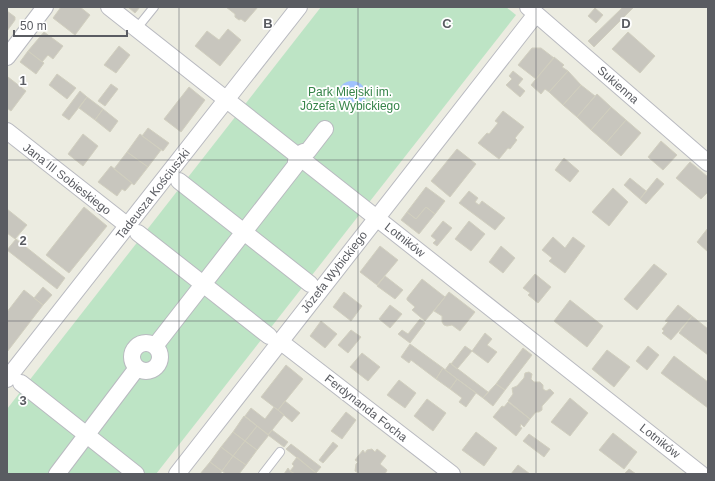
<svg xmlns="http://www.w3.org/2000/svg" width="715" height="481" font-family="Helvetica,sans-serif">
	<rect width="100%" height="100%" fill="#ecece1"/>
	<path fill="#bde4c5" d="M321 7H506L516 15 156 474H7V409Z"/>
	<path fill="#a0c2fd" d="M338 95a14 14 0 1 1 28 0a14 14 0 1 1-28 0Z"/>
	<path fill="#c8c6be" stroke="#d1cfbf" d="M61 7H80L90 15 75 35 53 18Z
		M128 7H140L135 13Z
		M226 7H258L245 22 241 19 239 20 235 17V14Z
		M623 7H634L594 47 588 41Z
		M595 8 603 15 596 23 588 16Z
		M7 11 15 17V20L7 31Z
		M228 29 241 40 220 66 195 46 207 31 219 40Z
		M44 32 63 46 53 59 48 55 42 62 28 51Z
		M628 32 655 56 640 73 612 49Z
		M119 46 130 55 116 73 104 65Z
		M532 48H541L554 58 536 79 518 65Z
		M28 51 44 63 36 74 20 62Z
		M554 57 564 65 562 67 568 71 549 92 545 89 541 94 531 85Z
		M513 71 523 79 518 85 525 91 520 97 506 85 512 79 509 76Z
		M568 71 581 85 563 105 549 92Z
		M57 74 76 88 67 99 49 85Z
		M8 77 26 91 11 111 7 108V79Z
		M111 84 118 89 105 106 98 101Z
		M581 85 595 96 577 117 563 105Z
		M189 87 205 100 181 132 164 119Z
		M80 91 87 97 69 120 62 115Z
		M597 94 611 107 591 130 577 117Z
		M87 97 103 109 95 120 79 108Z
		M611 107 626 120 606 143 591 130Z
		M103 109 118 121 110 132 95 120Z
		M503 111 524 127 515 138 517 140 510 149 508 148 499 159 478 143 487 133 489 134 498 123 495 121Z
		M626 120 641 133 621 156 606 143Z
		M148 128 169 143 163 151 142 136Z
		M83 134 98 146 83 166 68 154Z
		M140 134 161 150 148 167 127 152Z
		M661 141 677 155 663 170 648 157Z
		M457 149 476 164 450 197 431 181Z
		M127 152 148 167 134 185 114 169Z
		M564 158 579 171 570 182 555 170Z
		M690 162 708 177V192L701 199 676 178Z
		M111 166 132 183 125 191 122 189 117 196 98 182Z
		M630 178 646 191 640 199 624 185Z
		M657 178 664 184 646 204 640 199Z
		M426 187 445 201 435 214 426 207 416 219 407 212Z
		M613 188 628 202 609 226 592 212Z
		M469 191 478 198 475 202 479 205 482 201 505 218 495 230 459 203Z
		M84 207 107 226 69 273 46 255Z
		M426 207 435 214 419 234 401 220 407 212 416 219Z
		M7 209 27 225 15 239 7 233Z
		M443 221 452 228 437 246 433 243 436 240 431 236Z
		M469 221 485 234 471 251 455 239Z
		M708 228V252L697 242Z
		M553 237 565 248 573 237 585 246 565 273 549 261 552 258 542 250Z
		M16 239 65 278 57 289 7 250Z
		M380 246 398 260 377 285 360 272Z
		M501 246 515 258 503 273 489 262Z
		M654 264 667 274 637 310 624 299Z
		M535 274 551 287 538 303 528 295 530 293 523 288Z
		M385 276 403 290 395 299 377 286Z
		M422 279 445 297 425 321 412 310 415 307 407 300V298Z
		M43 287 52 295 43 305 34 298Z
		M24 290 43 305 7 352V312Z
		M344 292 362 306 351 321 333 307Z
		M449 292 475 312 460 331 452 325 447 326 444 325 442 322V316L434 311Z
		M570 300 603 326 587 347 554 321Z
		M390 305 402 314 390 328 379 319Z
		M678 305 692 316 671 340 662 333 664 331 662 329 668 322 665 321Z
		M692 316 708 329V355L679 333Z
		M420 319 425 323 410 343 398 334 402 330 408 334Z
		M321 321 337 334 325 348 310 336Z
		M351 330 361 337 348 353 338 345Z
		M485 333 492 339 487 345 497 352 488 363 472 351Z
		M410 344 443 368 436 379 411 360 409 363 401 357Z
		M465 346 472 351 457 369 451 364Z
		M648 346 659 355 647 370 636 361Z
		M523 348 532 355 505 390 496 384Z
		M607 350 630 367 614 387 592 369Z
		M362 353 380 367 368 381 350 367Z
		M674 356 708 382V408L661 373Z
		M450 363 488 392 483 398 445 370Z
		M286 365 303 379 278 410 261 397Z
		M443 368 457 379 450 389 436 379Z
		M529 372 532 374 531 379 534 382H540L543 385V389L546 391 550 389 554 393 542 406V410L539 412H536L530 419 508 401 513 394 512 388 517 386 524 378 525 373Z
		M457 379 476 393 466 407 459 402 462 398 450 389Z
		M399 380 416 393 405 408 387 395Z
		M496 384 505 390 493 406 483 398Z
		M570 398 588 413 570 436 551 422Z
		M427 399 446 413 433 431 414 416Z
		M285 401 300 413 292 422 278 410Z
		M508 402 530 419 524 427 521 424 520 427 522 428 516 436 493 417 502 406 504 407Z
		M274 407 284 415 268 435 245 416 251 408 265 419Z
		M346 412 356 420 342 439 331 431Z
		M244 416 257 426 245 441 233 432Z
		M257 426 269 435 257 450 245 441Z
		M272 430 288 442 284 447 268 435Z
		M233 432 245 441 233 456 221 447Z
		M476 432 497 448 484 466 462 450Z
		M613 433 637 452 624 469 599 450Z
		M529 434 550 449 544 457 523 441Z
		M245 441 257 450 246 465 233 456Z
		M333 442 338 446 323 463 319 460Z
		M291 444 321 467 316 473 286 449Z
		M221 447 233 456 222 471 210 462Z
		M372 449 375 452 377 449 386 456 380 464 387 470 385 474H357L358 473 355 471 356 464 358 462 355 460 363 450 365 453 367 450Z
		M233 456 246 465 239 474H226L222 471Z
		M297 457 316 473 315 474H295L290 471 294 466 292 464Z
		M210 462 222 471 220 474H200Z
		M518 465 530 474H511Z
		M288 468 290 471 295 474H284Z
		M629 469 636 474H624Z"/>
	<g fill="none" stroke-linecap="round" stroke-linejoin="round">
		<defs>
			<path id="lane" d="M137 28 154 7
				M263 474 280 452"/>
			<path id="street" d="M109 7 701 474
				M528 7 708 163
				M7 57 45 7
				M7 131 128 226
				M303 152 308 151 325 129
				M179 181 310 284
				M138 233 269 336
				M281 342 452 474
				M132 357a14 14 0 1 1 28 0a14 14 0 1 1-28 0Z
				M155 346 296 165V161
				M7 379 299 7
				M21 383 136 474
				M57 474 137 368
				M177 474 536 14"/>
		</defs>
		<use href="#lane" stroke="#b9bac0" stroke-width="10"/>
		<use href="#street" stroke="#b9bac0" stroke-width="18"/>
		<use href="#lane" stroke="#fff" stroke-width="8"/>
		<use href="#street" stroke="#fff" stroke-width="16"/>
	</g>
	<path fill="none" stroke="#5a5c62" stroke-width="1" stroke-opacity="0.55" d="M179 7V474M358 7V474M536 7V474M7 160H708M7 321H708"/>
	<g text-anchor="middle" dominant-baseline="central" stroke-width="3.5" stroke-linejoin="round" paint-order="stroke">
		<g font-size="12" fill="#5a5c62" stroke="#fff">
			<text transform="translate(618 85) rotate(41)">Sukienna</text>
			<text transform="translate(67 179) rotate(38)">Jana III Sobieskiego</text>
			<text transform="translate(153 194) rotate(-52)">Tadeusza Kościuszki</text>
			<text transform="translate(405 240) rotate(38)">Lotników</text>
			<text transform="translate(334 272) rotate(-52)">Józefa Wybickiego</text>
			<text transform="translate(366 408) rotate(38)">Ferdynanda Focha</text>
			<text transform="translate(660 441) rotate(38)">Lotników</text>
		</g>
		<g font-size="12" fill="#368449" stroke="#fff">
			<text x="350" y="92">Park Miejski im.<tspan x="350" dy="14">Józefa Wybickiego</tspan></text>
		</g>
	</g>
	<g font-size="13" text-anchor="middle" font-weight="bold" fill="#5a5c62" stroke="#fff" stroke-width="3.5" stroke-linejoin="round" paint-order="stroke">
		<text x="268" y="28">B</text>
		<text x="447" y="28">C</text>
		<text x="626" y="28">D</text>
		<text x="23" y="85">1</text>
		<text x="23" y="245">2</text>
		<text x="23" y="405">3</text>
	</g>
	<rect width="715" height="481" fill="none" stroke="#5a5c62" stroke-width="16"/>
	<path d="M14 30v6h113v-6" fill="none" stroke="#5a5c62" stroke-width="2"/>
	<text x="20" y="30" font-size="12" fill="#5a5c62" stroke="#ffffff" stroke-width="3" paint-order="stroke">50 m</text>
</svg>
